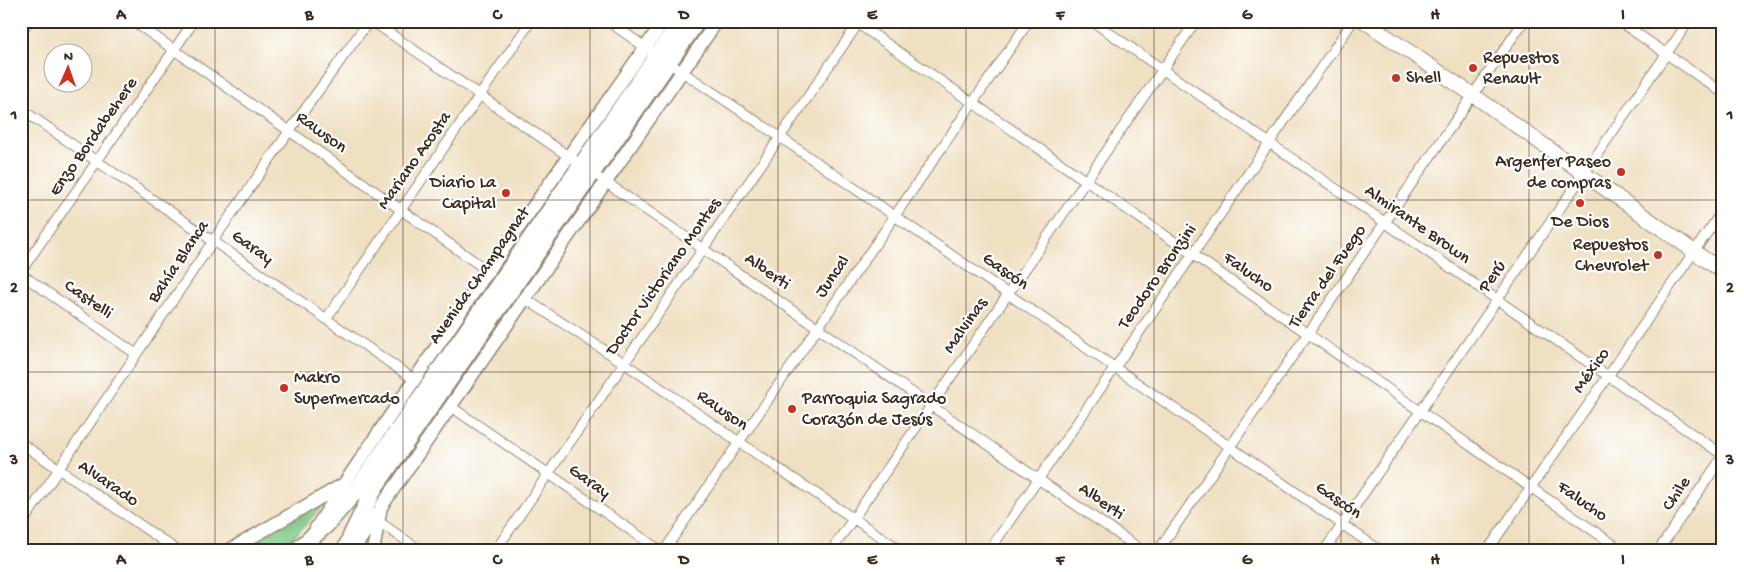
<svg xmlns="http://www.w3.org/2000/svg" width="1744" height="572" font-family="'Gochi Hand',sans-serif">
	<rect width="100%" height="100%" fill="#fff"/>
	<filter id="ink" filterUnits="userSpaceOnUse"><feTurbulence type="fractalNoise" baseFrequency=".02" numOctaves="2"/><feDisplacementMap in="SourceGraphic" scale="10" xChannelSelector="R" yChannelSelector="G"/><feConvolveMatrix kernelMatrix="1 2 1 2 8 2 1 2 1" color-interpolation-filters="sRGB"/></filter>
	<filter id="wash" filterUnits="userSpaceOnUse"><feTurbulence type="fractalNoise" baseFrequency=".0096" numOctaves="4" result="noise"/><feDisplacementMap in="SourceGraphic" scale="20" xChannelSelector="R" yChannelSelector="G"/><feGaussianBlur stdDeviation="1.12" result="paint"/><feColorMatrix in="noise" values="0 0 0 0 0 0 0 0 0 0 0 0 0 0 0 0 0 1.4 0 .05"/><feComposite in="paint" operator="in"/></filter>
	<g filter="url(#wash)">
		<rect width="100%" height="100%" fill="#efe0c2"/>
		<path fill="#7cc886" stroke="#5c7952" d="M325 502 303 528 279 551H237Z"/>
	</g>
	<g filter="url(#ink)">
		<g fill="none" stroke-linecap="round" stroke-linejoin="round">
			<defs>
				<path id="street" d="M133 21 488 271
					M372 21 584 167
					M608 21 649 50
					M854 21 1623 551
					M1092 21 1723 455
					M1619 21 1723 93
					M21 32 29 21
					M666 61 780 137 1381 551
					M21 109 415 380
					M601 179 1143 551
					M21 271 194 21
					M21 274 136 354
					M524 298 624 363 739 442 902 551
					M326 319 531 21
					M450 406 661 551
					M21 443 178 551
					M378 521 421 551
					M21 525 213 241 290 130 369 21
					M495 551 860 21
					M664 551 1029 21
					M831 551 1196 21
					M989 551 1353 21
					M1158 551 1524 21
					M1324 551 1689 21
					M1487 551 1723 210
					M1658 551 1723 456"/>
				<path id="secondary" d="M316 528 343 486
					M228 551 344 484 488 271 664 21
					M353 551 377 513
					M373 551 381 507 717 21"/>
				<path id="primary" d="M1364 21 1473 95 1723 272"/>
				<path id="highway" d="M296 551 326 525 356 491 681 21
					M345 551 352 534 375 487 697 21"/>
			</defs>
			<use href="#street" stroke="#958570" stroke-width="11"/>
			<use href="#secondary" stroke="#958570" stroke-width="15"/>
			<use href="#primary" stroke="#958570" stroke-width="16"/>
			<use href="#highway" stroke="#958570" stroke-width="19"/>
			<use href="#street" stroke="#fff" stroke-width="9"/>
			<use href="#secondary" stroke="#fff" stroke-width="12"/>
			<use href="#primary" stroke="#fff" stroke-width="14"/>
			<use href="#highway" stroke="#fff" stroke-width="16"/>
		</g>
	</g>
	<path fill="none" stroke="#3b2a1e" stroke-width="1" stroke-opacity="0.55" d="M215 21V551M403 21V551M590 21V551M778 21V551M966 21V551M1154 21V551M1341 21V551M1529 21V551M21 200H1723M21 372H1723"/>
	<g fill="#c8321e" stroke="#fff" stroke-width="2">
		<circle cx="1473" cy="68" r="5"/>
		<circle cx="1396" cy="78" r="5"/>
		<circle cx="1621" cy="172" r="5"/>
		<circle cx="506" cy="193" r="5"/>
		<circle cx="1580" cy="203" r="5"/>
		<circle cx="1658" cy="255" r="5"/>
		<circle cx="284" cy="388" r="5"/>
		<circle cx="792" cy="409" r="5"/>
	</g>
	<g text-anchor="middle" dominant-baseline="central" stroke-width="4.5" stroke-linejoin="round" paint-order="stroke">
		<g font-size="18" fill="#3b2a1e" stroke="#fff" text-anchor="start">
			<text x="1483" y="58">Repuestos<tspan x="1483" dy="21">Renault</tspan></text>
			<text x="1406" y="78">Shell</text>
			<text x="1611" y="162" text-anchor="end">Argenfer Paseo<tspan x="1611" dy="21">de compras</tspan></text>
			<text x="496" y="183" text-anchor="end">Diario La<tspan x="496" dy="21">Capital</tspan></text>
			<text x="1580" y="222" text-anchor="middle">De Dios</text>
			<text x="1648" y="245" text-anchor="end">Repuestos<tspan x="1648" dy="21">Chevrolet</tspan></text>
			<text x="294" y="378">Makro<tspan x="294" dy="21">Supermercado</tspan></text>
			<text x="802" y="399">Parroquia Sagrado<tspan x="802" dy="21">Corazón de Jesús</tspan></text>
		</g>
		<g font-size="18" fill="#3b2a1e" stroke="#fff">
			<text transform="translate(321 133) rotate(36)">Rawson</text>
			<text transform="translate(94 137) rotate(-55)">Enzo Bordabehere</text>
			<text transform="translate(415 161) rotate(-55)">Mariano Acosta</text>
			<text transform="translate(1417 225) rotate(35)">Almirante Brown</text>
			<text transform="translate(252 248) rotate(35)">Garay</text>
			<text transform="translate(179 262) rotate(-56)">Bahía Blanca</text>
			<text transform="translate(767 272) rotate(35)">Alberti</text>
			<text transform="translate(1005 272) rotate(35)">Gascón</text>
			<text transform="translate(1248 273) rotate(35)">Falucho</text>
			<text transform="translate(480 276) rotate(-55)">Avenida Champagnat</text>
			<text transform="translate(664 277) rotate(-55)">Doctor Victoriano Montes</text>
			<text transform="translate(833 277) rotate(-55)">Juncal</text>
			<text transform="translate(1158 277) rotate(-55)">Teodoro Bronzini</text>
			<text transform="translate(1328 277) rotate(-55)">Tierra del Fuego</text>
			<text transform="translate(1493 277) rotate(-55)">Perú</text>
			<text transform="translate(88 300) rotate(35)">Castelli</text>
			<text transform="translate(966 326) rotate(-55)">Malvinas</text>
			<text transform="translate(1592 371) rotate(-55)">México</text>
			<text transform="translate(722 411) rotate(35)">Rawson</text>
			<text transform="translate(589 482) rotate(35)">Garay</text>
			<text transform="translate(108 484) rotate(34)">Alvarado</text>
			<text transform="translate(1677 494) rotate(-56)">Chile</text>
			<text transform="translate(1338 501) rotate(35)">Gascón</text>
			<text transform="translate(1101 502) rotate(35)">Alberti</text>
			<text transform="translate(1582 502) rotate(35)">Falucho</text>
		</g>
	</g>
	<rect width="1744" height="572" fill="none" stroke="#fff" stroke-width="55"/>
	<g transform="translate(68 68) rotate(2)"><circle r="24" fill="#ffffff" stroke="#b1aaa5"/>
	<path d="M0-4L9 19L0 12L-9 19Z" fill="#c8321e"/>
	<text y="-8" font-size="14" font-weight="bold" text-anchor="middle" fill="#3b2a1e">N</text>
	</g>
	<rect x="28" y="28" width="1688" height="516" fill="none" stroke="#3b2a1e" stroke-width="2"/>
	<g font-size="16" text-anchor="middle" font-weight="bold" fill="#3b2a1e">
		<text x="121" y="19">A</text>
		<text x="309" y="19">B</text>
		<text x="497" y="19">C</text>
		<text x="684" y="19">D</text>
		<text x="872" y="19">E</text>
		<text x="1060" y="19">F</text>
		<text x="1247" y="19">G</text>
		<text x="1435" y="19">H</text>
		<text x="1623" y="19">I</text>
		<text x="14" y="119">1</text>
		<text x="1730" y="119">1</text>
		<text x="14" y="292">2</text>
		<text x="1730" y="292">2</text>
		<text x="14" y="464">3</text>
		<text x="1730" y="464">3</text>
		<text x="121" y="564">A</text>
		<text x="309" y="564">B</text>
		<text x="497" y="564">C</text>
		<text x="684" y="564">D</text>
		<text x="872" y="564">E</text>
		<text x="1060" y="564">F</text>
		<text x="1247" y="564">G</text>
		<text x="1435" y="564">H</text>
		<text x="1623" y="564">I</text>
	</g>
</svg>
